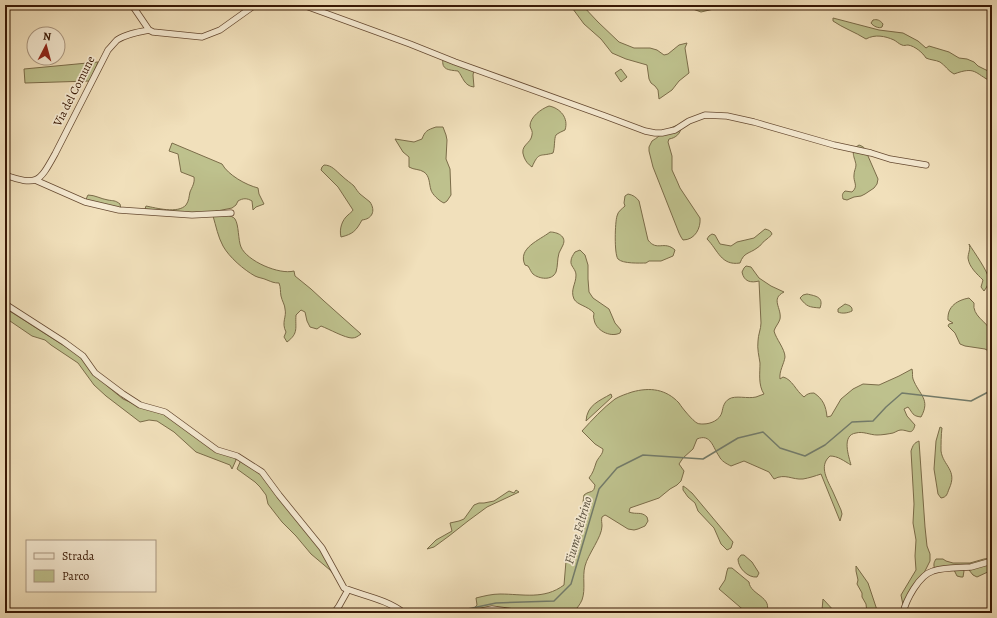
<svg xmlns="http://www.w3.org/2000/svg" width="997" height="618" font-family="Alegreya,serif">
	<rect width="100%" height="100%" fill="#f1e0bb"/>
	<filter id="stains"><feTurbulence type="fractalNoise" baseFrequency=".005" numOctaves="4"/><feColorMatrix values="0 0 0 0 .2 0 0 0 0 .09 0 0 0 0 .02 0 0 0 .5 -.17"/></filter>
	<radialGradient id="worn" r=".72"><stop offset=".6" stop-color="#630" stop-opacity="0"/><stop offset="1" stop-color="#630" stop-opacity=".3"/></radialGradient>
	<path fill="#bec18d" stroke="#7b6c49" d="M570 5H582L598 22 619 42 634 48H650L657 50 664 55 668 54 679 45 687 43 685 48 689 73 679 81 672 90 659 99 658 90 655 86 651 83 649 79 647 65 626 59 612 53 601 39 584 24Z
		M682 5H753L757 10 753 7 746 5 718 8 701 12Z
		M833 18 879 30 903 33 918 41 926 48 929 46 949 52 959 58 967 59 974 62 978 66 992 73V82C974 73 976 66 954 74 948 71 945 65 940 62 936 60 930 60 926 58 923 53 915 46 908 45 906 45 904 46 902 45 899 44 896 41 894 40 885 36 875 34 866 39 855 32 843 28 833 21Z
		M873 20C877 19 880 20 883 24L882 27C879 29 873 26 871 23Z
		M443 59 474 70 473 75 474 87C464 86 463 77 458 71 449 70 441 70 443 59Z
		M98 62 90 81 25 83 24 69Z
		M621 69 627 77 621 82 615 73Z
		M549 106C560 108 569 118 565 130 563 131 558 133 556 135 554 138 555 148 553 153 540 157 539 151 532 167 528 164 526 162 524 157 519 145 531 144 532 135 533 131 531 130 530 126 530 117 541 109 549 106Z
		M679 125 681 127C681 133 676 138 669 139L668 142 672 156V170L677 181 680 188 700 218C701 228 695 240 683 240L681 237 679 233 653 167 649 151V147L652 141C662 135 666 128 679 125Z
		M436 127H443L446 135 447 140 446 159 450 169 451 195 447 201 444 203C439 201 432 194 431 190 429 184 430 176 424 172 420 169 414 170 409 167V157L403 152 395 139 414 142 422 139C425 131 427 130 436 127Z
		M172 143 222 164C228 175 246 185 258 188L259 194 264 204 256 207 253 210 252 201C247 198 243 198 238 201L236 205 232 208 212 212 194 213 145 209 146 206C156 208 178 214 186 205 189 201 189 196 190 192 192 187 195 183 194 177L181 172 178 154 169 151Z
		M859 145C865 147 868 151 868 156L878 179 877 184 874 188 865 194 861 196 854 197 847 200 843 199C842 195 842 194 845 191L852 192C859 186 853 182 854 175 854 171 856 168 856 165 855 157 849 151 859 145Z
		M324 165C332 165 336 171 342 176 346 180 351 183 354 186 356 189 358 192 360 194 363 197 367 199 370 202 376 211 372 219 362 220 356 231 353 234 341 237 339 229 342 220 348 215 350 213 352 212 353 210L338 187 321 170 322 167Z
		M628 194C633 195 636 197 639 201L648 240C657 252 664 240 675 250L673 256 661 261H649L646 263C640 263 623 264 618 259 614 254 615 222 617 216 618 211 622 209 625 206L624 203 625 196Z
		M88 195C95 195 101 199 108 200 113 201 115 200 120 204L121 209 86 200 87 197Z
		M227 215C230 216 234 217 235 219 239 225 238 240 241 247 247 261 279 275 294 271L295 276 311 289 324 301 361 334C358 336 356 338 352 338 345 338 329 329 321 326L317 329 310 327 307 321 305 312 301 310 296 315C295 328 299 333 287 342L284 337 286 332C281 322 287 317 285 309 285 305 282 301 281 296 280 291 281 288 279 283 274 283 272 282 267 280 263 278 259 278 255 276 244 270 229 257 223 246 218 237 216 226 213 216Z
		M765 229C769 230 771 231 772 234 771 236 769 237 767 239 763 241 761 246 757 248 749 254 744 252 740 263 721 266 718 250 707 239L709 236 712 234 715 235 720 244 731 246 737 242 754 238Z
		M550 232C557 232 567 236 563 245 562 248 560 250 559 253 557 260 558 266 556 272 552 281 539 279 533 274 531 272 530 269 528 266L525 265C517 248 540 240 550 232Z
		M969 244C974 252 987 270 989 279 989 283 987 287 984 291L981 287 983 280C977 274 969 267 968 258 968 253 971 249 969 244Z
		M580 250 585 255 588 265V279L589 292 593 298 609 309 615 323 621 330 620 333C610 338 595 330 594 319 593 318 594 314 594 313 588 306 577 305 574 299 570 290 576 284 576 275 576 269 570 266 571 261 571 258 573 255 575 252Z
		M746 266 751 267 759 278 771 286 784 292C770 299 782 308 780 319 779 323 775 327 774 331 776 339 785 349 785 357 784 364 779 371 780 379L783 377C792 379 796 391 804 397 807 394 809 393 814 393 823 399 826 406 827 417L831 416 841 399 853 389 863 384 879 385 899 376 912 369C913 373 912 376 913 379 919 395 931 399 921 417 912 416 913 413 908 407L904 409 907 416 915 425C912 436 909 430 901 430 898 430 896 432 893 433 888 434 882 435 877 435 870 435 863 431 856 433 841 435 849 457 851 465 844 461 838 456 830 456 818 466 828 481 833 492 836 498 838 504 841 510L842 514 840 521 821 474C815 476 809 478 803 479 792 480 785 473 774 479L769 472 744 461 731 466C727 464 721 461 719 456 713 448 711 433 697 439L693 449 683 458 679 464 684 471 681 481 677 485 670 489 659 498 630 508 629 512C637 515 641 511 647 517L648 521 645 526 638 529 634 530 628 529 607 516 605 515 602 517C601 520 602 523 602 526 602 537 588 554 585 566 582 577 586 589 582 600 580 605 576 609 573 613H470L477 605 476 598C484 596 492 594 500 594 523 594 544 600 564 585L566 561 582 532 585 520V510L583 502 584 495C590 490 594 494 595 485L589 478C593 473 594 469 596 463 598 457 603 455 603 449L595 444 582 431C592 420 603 408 615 399 620 396 626 394 632 392 650 387 666 389 679 403 682 408 693 421 697 423 698 424 702 424 703 424 711 424 720 420 722 412 723 407 724 402 729 399 735 395 748 399 756 397 759 396 761 395 764 394 758 385 760 373 760 363 759 356 757 349 758 341 758 335 761 329 761 323L759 281C751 283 744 282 742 272L744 268Z
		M807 294C816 296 824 297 820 308 809 307 807 307 800 298L803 295Z
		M969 298 974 303C972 316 986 321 991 331 994 337 992 347 992 353L985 349 965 346 960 344 955 333 948 326 949 324 953 323 948 320C947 306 958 300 969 298Z
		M845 304C848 305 853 306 852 311 848 313 842 314 838 312V309Z
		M5 308 80 356 92 371 106 385 123 399 143 408 159 412 171 418 189 432 234 457 236 460 232 469 230 465 196 452 174 432 157 421 149 420 140 422 106 396 94 385 78 363 51 345 45 340 32 336 10 321H5Z
		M611 394 612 397 586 421C587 405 599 401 611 394Z
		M940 427 942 428C941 435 941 444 941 451 943 466 958 470 949 489 947 494 947 497 941 498L938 494 934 469 936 441Z
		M919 441 925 527 927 546 930 554V561L925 571 912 589 903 605 901 595 916 570 915 556 916 540 913 523 914 504 911 451C913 445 914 443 919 441Z
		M241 460 263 475 320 545 339 581 330 570 311 554 296 536 282 522 268 504 266 495 260 487 255 482 237 469Z
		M683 486C687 488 689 491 692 493L733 542 731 548 727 550 721 544 714 528 698 511 695 503 688 497 683 490Z
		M516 490 519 492 487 507 468 521 449 536 434 547 427 549 436 540 452 531 450 523 459 521 464 519 474 505 479 503H484L494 501 509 491 514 493Z
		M741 555H744L752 562 759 573 757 577C748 578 738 568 738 559Z
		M992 558V570L977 577 973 575 969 570V566L962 568 964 571 963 577H961L957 576 953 568 935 569C933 565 934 562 936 559H943L946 561 953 563H970L984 559Z
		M856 566 868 583 878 613H867L866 604 862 597V593L857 584 858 580 856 571Z
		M728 568H732L749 582C750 595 774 597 766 613H747L719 589 725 580 727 571Z
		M823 599 836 613H823L822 610Z"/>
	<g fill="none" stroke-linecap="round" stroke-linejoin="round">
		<path stroke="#737b6a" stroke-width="1.5" d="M454 613 458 611 496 603 554 601 571 584 599 489 617 468 643 455 703 459 738 438 763 432 780 448 805 456 825 445 852 422 873 421 886 407 902 393 971 401 992 390"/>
		<defs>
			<path id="street" d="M132 5 149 30 153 32 202 37 220 30 255 5
				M303 5 410 44 455 62 605 116 645 131 655 133H662L675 130 689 121 705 115 727 116 754 122 834 145 871 153 890 159 926 165
				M5 175C37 186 39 183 55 154L108 50C111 47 114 43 117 40 126 34 138 32 149 30
				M35 180 85 202 119 210 192 215 231 213
				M5 304 64 342 83 356 95 373 123 394 140 405 165 412 217 450 237 456 262 472 279 495 322 548 344 588C364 596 386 599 404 613
				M334 613 339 606 348 590
				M475 613 477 612 492 609 522 613
				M903 613C906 600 919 575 933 571 945 567 958 568 971 567 978 565 985 563 992 561"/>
		</defs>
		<use href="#street" stroke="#664a32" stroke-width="7"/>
		<use href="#street" stroke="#f6ebd3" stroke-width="5.5"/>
	</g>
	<g text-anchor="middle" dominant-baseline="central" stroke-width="3.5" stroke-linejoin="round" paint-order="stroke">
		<g font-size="12" fill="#381805" stroke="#f6ebd3">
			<text transform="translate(74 91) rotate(-63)">Via del Comune</text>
		</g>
		<g font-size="13" font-style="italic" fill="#5b5240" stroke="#f6ebd3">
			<text transform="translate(578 530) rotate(-74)">Fiume Feltrino</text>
		</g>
	</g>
	<rect width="997" height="618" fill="none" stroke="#f1e0bb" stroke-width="20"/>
	<rect x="6" y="6" width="985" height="606" fill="none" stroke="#381805" stroke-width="2"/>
	<rect x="10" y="10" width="977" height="598" fill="none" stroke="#381805"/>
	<rect x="26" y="540" width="130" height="52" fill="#f6ebd3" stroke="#aa9781"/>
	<rect x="34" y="553" width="20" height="6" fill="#f6ebd3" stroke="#aa9781"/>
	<text x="62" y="560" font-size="12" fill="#381805">Strada</text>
	<rect x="34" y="570" width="20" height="12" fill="#bec18d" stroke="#aa9781"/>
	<text x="62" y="580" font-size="12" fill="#381805">Parco</text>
	<g transform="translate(46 46) rotate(6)"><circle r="19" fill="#f6ebd3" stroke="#aa9781"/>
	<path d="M0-3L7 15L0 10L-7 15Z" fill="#8f2418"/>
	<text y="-6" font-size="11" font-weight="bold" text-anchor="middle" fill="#381805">N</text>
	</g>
	<rect width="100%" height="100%" filter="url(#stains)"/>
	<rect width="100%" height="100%" fill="url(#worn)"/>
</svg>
